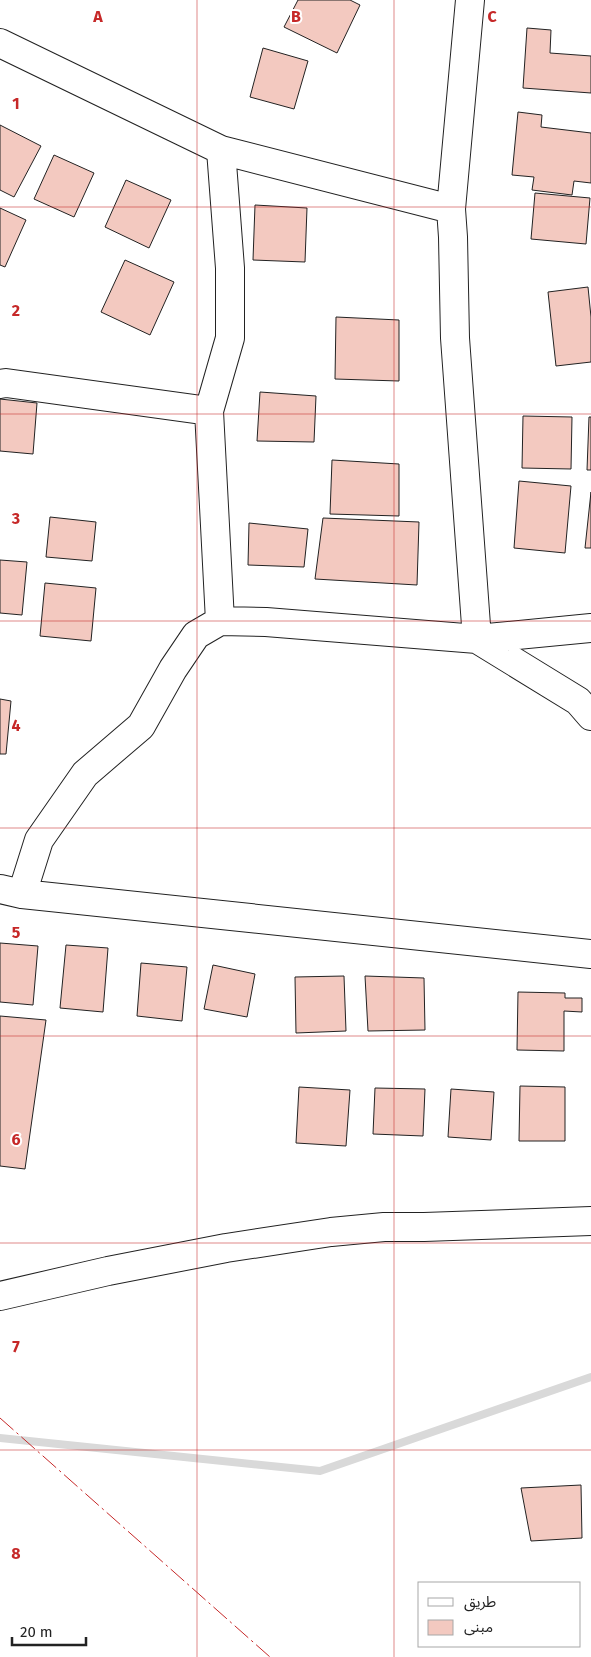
<svg xmlns="http://www.w3.org/2000/svg" width="591" height="1657" font-family="'Fira Sans','Noto Sans Arabic',sans-serif">
	<rect width="100%" height="100%" fill="#fff"/>
	<g fill="none" stroke-linecap="round" stroke-linejoin="round">
		<path stroke="#d9d9d9" stroke-width="8" d="M0 1438 320 1471 591 1377"/>
	</g>
	<path fill="#f3c9c0" stroke="#222" d="M298 0H350L360 5 337 53 284 27Z
		M527 28 551 30 550 53 591 56V93L523 88Z
		M263 48 308 61 294 109 250 97Z
		M518 112 542 115 541 127 591 133V183L574 181 572 195 532 190 534 177 512 175Z
		M0 125 41 146 14 197 0 190Z
		M54 155 94 173 74 217 34 199Z
		M126 180 171 200 149 248 105 227Z
		M535 193 590 198 586 244 531 239Z
		M255 205 307 208 305 262 253 260Z
		M0 208 26 220 5 267 0 265Z
		M125 260 174 282 150 335 101 312Z
		M588 287 591 317V362L556 366 548 292Z
		M336 317 399 320V381L335 379Z
		M260 392 316 396 314 442 257 441Z
		M0 399 37 403 33 454 0 451Z
		M523 416 572 417 571 469 522 468Z
		M589 417H591V470H587Z
		M332 460 399 464V516L330 514Z
		M519 481 571 486 565 553 514 548Z
		M591 492V548H585Z
		M50 517 96 522 92 561 46 557Z
		M323 518 419 522 417 585 315 579Z
		M249 523 308 529 304 567 248 565Z
		M0 560 27 562 22 615 0 613Z
		M45 583 96 588 91 641 40 636Z
		M0 699 11 701 6 754H0Z
		M0 943 38 946 33 1005 0 1002Z
		M66 945 108 948 103 1012 60 1008Z
		M141 963 187 967 182 1021 137 1016Z
		M213 965 255 974 247 1017 204 1009Z
		M344 976 346 1031 296 1033 295 977Z
		M365 976 424 978 425 1030 368 1031Z
		M518 992 565 993V998H582V1012L564 1011V1051L517 1050Z
		M0 1016 46 1020 25 1169 0 1166Z
		M520 1086 565 1087V1141H519Z
		M299 1087 350 1090 346 1146 296 1143Z
		M375 1088 425 1089 423 1136 373 1134Z
		M451 1089 494 1092 491 1140 448 1137Z
		M581 1485 582 1538 531 1541 521 1488Z"/>
	<g fill="none" stroke-linecap="round" stroke-linejoin="round">
		<defs>
			<path id="minor" d="M470 0 451 209 453 237 455 338 477 639 578 701 591 716
				M0 43 221 150 451 209
				M0 384 6 383 209 411 230 338V268L221 150
				M209 411 220 621
				M0 889 22 894 591 954
				M22 894 39 840 85 774 141 726 173 669 196 635 220 621 266 622 477 639 591 628
				M0 1296 108 1271 226 1248 331 1232 384 1227H424L591 1221"/>
		</defs>
		<use href="#minor" stroke="#222" stroke-width="30"/>
		<use href="#minor" stroke="#fff" stroke-width="28"/>
		<path stroke="#c62828" stroke-width="1" stroke-dasharray="18 4 2.5 4" stroke-linecap="butt" d="M0 1418 270 1657"/>
	</g>
	<path fill="none" stroke="#c62828" stroke-width="1" stroke-opacity="0.55" d="M197 0V1657M394 0V1657M0 207H591M0 414H591M0 621H591M0 828H591M0 1036H591M0 1243H591M0 1450H591"/>
	<g font-size="16" text-anchor="middle" font-weight="bold" fill="#c62828" stroke="#fff" stroke-width="4" stroke-linejoin="round" paint-order="stroke">
		<text x="98" y="22">A</text>
		<text x="296" y="22">B</text>
		<text x="492" y="22">C</text>
		<text x="16" y="109">1</text>
		<text x="16" y="316">2</text>
		<text x="16" y="524">3</text>
		<text x="16" y="731">4</text>
		<text x="16" y="938">5</text>
		<text x="16" y="1145">6</text>
		<text x="16" y="1352">7</text>
		<text x="16" y="1559">8</text>
	</g>
	<rect x="418" y="1582" width="162" height="65" fill="#ffffff" stroke="#a7a7a7"/>
	<rect x="428" y="1598" width="25" height="8" fill="#ffffff" stroke="#a7a7a7"/>
	<text x="464" y="1607" font-size="15" fill="#222222">طريق</text>
	<rect x="428" y="1620" width="25" height="15" fill="#f3c9c0" stroke="#a7a7a7"/>
	<text x="464" y="1632" font-size="15" fill="#222222">مبنى</text>
	<path d="M12 1637v8h74v-8" fill="none" stroke="#222222" stroke-width="2.5"/>
	<text x="20" y="1637" font-size="15" fill="#222222" stroke="#ffffff" stroke-width="4" paint-order="stroke">20 m</text>
</svg>
